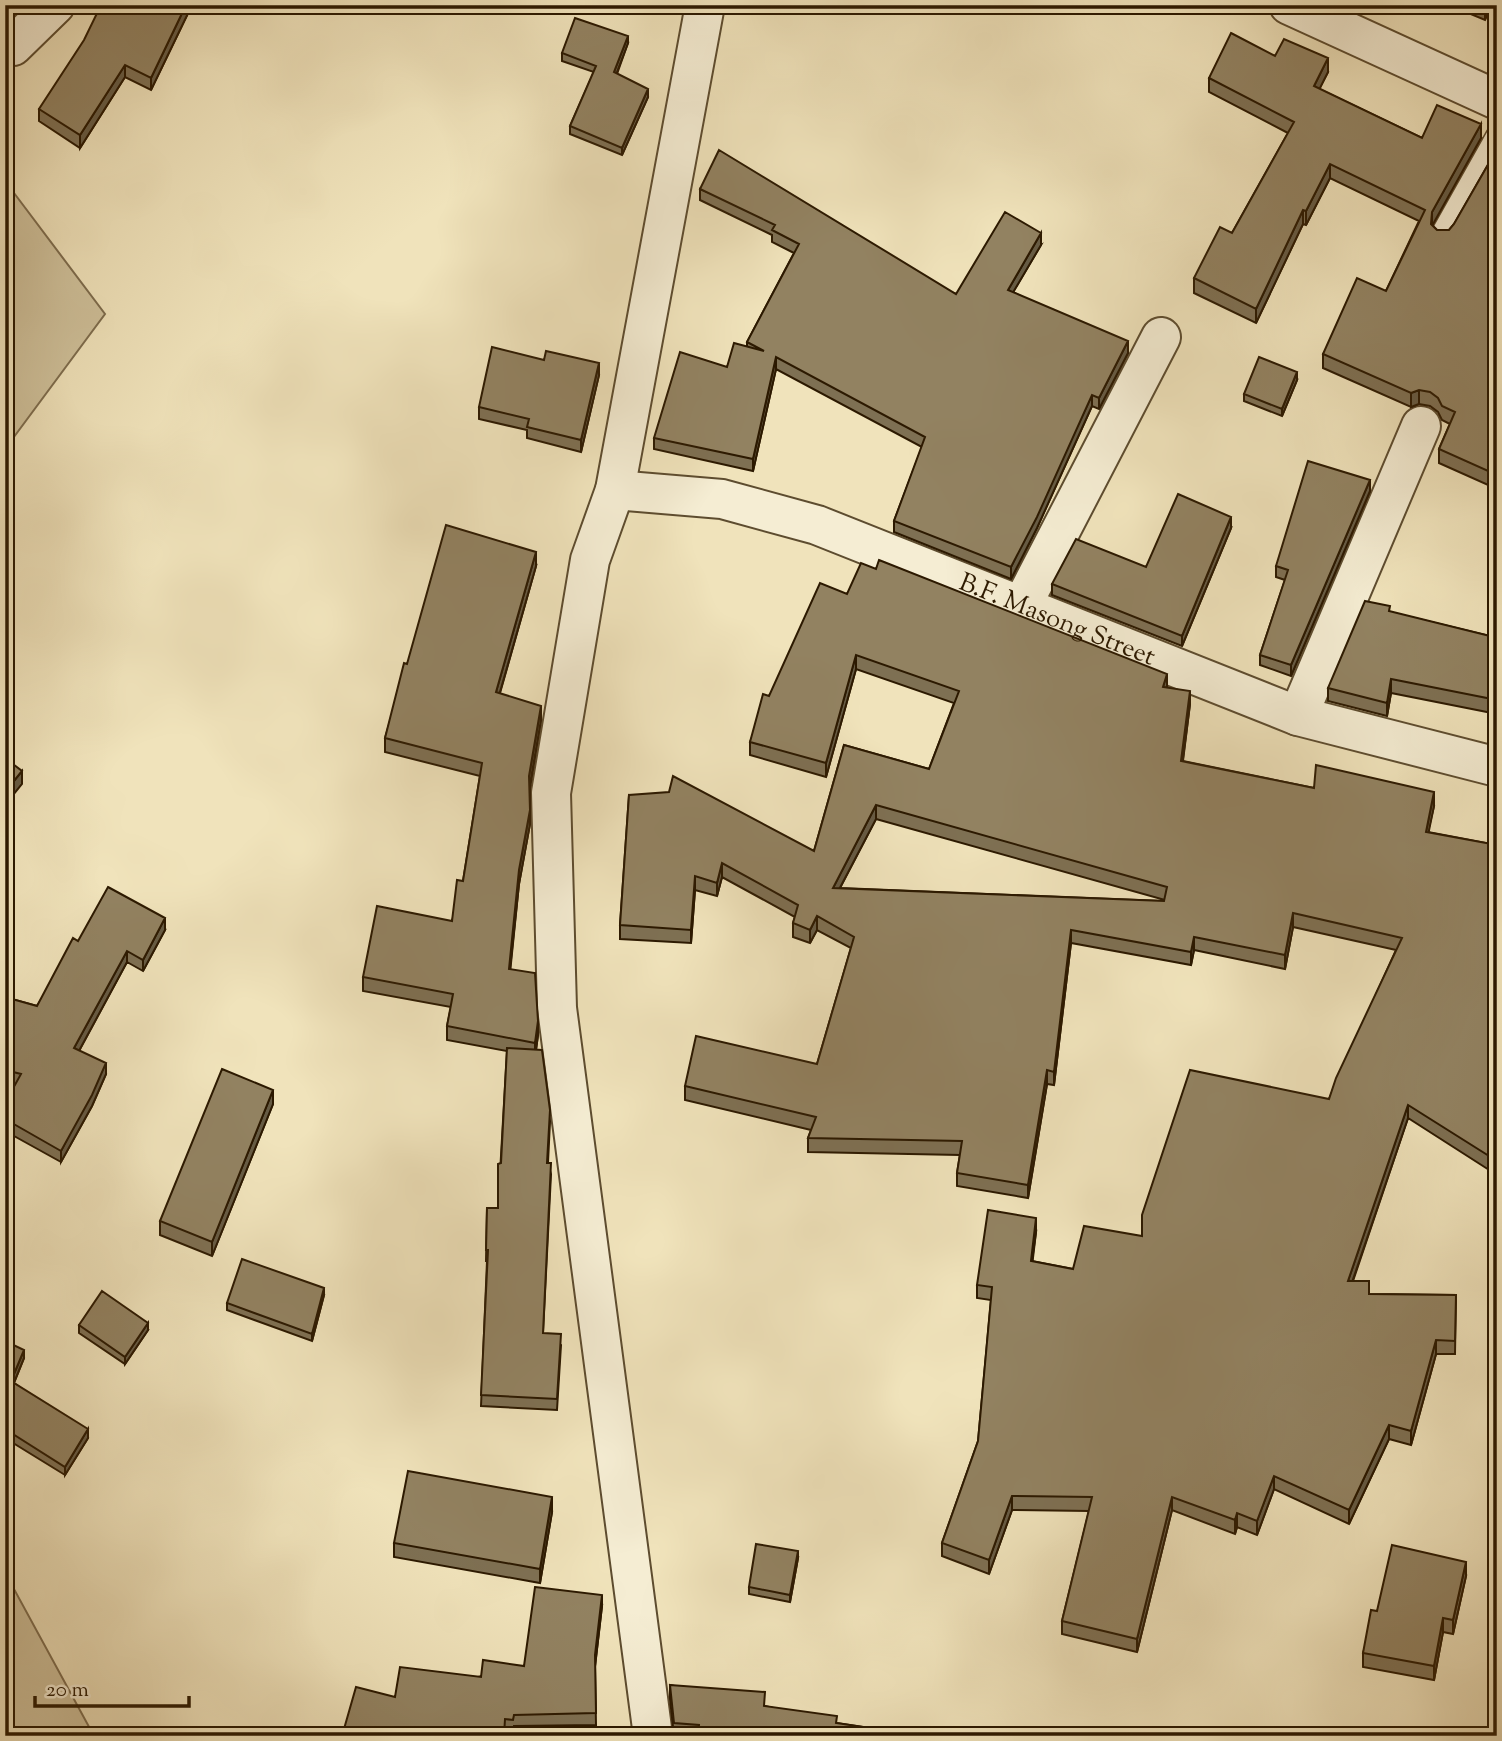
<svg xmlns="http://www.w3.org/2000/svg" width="1502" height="1741" font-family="'Sorts Mill Goudy',serif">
	<rect width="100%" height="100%" fill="#f0e3bb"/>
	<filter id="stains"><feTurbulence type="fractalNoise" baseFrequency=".00286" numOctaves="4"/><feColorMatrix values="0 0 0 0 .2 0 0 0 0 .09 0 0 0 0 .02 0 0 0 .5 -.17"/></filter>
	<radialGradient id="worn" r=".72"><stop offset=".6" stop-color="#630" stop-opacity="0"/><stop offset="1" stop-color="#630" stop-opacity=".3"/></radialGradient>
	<path fill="#cfc19b" stroke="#7e6d4e" stroke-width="2" d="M5 181 105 314 5 449Z
		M5 1580 14 1589 94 1736H5Z"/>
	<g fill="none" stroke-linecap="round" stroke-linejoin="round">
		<defs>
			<path id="service" d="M1443 232 1497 136"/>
			<g id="minor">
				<path d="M1289 5 1497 100"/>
				<path d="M13 46 55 5"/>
				<path id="s1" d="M615 490 722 499 817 525 1298 716 1497 767"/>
				<path d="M1021 607 1161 337"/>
				<path d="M1298 716 1421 426"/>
				<path d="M653 1736 557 1008 551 793 590 560 615 490 705 5"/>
			</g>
		</defs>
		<use href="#service" stroke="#5d4c2f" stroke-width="24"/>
		<use href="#minor" stroke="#5d4c2f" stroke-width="42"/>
		<use href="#service" stroke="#f5edd3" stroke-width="21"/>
		<use href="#minor" stroke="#f5edd3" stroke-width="38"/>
	</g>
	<path fill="#7e7053" stroke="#2c1900" stroke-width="2" fill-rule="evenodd" d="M192 5 151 90 125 77 80 148 39 121V109Z
		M1449 5H1491L1485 20Z
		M628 43 617 74 648 97 622 155 570 134V126L594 72 562 61V53Z
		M1275 56 1328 72 1319 89 1422 138H1481L1432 225 1437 230H1449L1454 224 1497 149V489L1439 463V449L1450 424 1442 420 1438 412 1430 406 1419 404 1411 407 1323 368V354L1386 291 1419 221 1330 178 1306 225 1303 224 1256 323 1194 293V278L1232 233 1288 133 1209 92V78Z
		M700 189 956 294 1041 245 1013 292 1128 353 1099 409 1092 406 1037 528 1011 579 894 532V521L922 447 776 369 753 471 654 449V438L727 367 747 346V342L794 253 772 242V235L700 200Z
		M544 360 599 375 581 452 527 438V430L479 419V407Z
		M1297 380 1282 416 1244 401V394Z
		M1370 491 1291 676 1260 665V655L1285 580 1276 577V566Z
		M1231 528 1182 646 1052 595V584L1146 567Z
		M536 566 500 693 541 720 530 788V824L519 884 510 969 538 1035 536 1050 550 1121 548 1163 551 1174 543 1333 561 1345 557 1410 481 1406 487 1261H486L487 1208H498L507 1051 447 1040V1026L451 1007 363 991V977L452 921 463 881 480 776 385 752V738L407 664Z
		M847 594 1167 688 1190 704 1183 761 1314 788 1434 806 1428 832 1497 845V1175L1408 1118 1353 1281 1369 1294 1456 1295 1455 1354H1436L1411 1445 1389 1439 1349 1524 1274 1489 1257 1535 1237 1527 1235 1534 1172 1510 1137 1652 1062 1634V1621L1089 1511 1012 1510 989 1574 942 1556V1543L978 1441 991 1300 977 1298V1285L1036 1232 1032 1261 1073 1269 1142 1236 1329 1099 1396 950 1293 927 1285 969 1194 950 1191 965 1071 943 1054 1085 1047 1084 1028 1198 957 1186V1173L960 1155 808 1152V1138L811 1130 685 1100V1086L817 1064 851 948 817 930 810 943 793 937V923L795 917 722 877 717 896 695 890 691 943 620 939V925L629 795 814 851 844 745 929 769 954 703 856 669 826 777 750 755V742L769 696ZM876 819 1165 900 1164 901 840 888Z
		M1497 611V714L1391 693 1387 716 1328 701V688L1390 612 1494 637Z
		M165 930 143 971 127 962 79 1051 106 1074 92 1106 61 1162 5 1131V1103L16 1084 5 1081V997L37 1006 78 941Z
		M273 1104 212 1256 160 1235V1221Z
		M324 1295 312 1341 227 1310V1303Z
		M79 1325 148 1330 125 1364 79 1333Z
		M5 1341 24 1358 14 1383 88 1438 65 1475 5 1438Z
		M552 1512 540 1583 394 1557V1543Z
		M798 1558 790 1602 749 1594V1587Z
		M1466 1576 1453 1634 1443 1632 1434 1680 1363 1667V1653L1377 1611Z
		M602 1606 595 1666 596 1725 514 1726 513 1732 505 1731V1736H342L395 1697 524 1666Z
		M670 1685 765 1706 837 1723 923 1736H674L670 1699Z"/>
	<path fill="#665b44" stroke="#2c1900" stroke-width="2" d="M186 5H192L151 90V78Z
		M1486 5H1491L1485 20V7Z
		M628 36V43L614 80V72Z
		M1328 58V72L1314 100V86Z
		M125 65V77L80 148V135Z
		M648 89V97L622 155V148Z
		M1481 124V138L1432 226V212Z
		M1330 164V178L1306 225V211Z
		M1303 210V224L1256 323V309Z
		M1041 233V245L1008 301V290Z
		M1128 341V353L1099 409V398Z
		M776 357V369L753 471V459Z
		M599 363V375L581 452V440Z
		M1297 372V380L1282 416V409Z
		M1419 390V404L1411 407V393Z
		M1092 395V406L1037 528 1011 579V567Z
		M1370 480V491L1291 676V665Z
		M1231 517V528L1182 646V636Z
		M536 552V566L496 706V692Z
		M856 655V669L826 777V763Z
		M1167 674V688L1163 687Z
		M1391 679V693L1387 716V703Z
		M1190 691V704L1181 774V761Z
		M541 706V720L529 790V776Z
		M22 771V784L5 805V792Z
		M1434 792V806L1426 845V832Z
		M876 805V819L833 901V888Z
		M530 810V824L519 884 509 983V969L519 870Z
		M722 863V877L717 896V883Z
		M695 876V890L691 943V930Z
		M1293 913V927L1285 969V955Z
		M817 916V930L810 943V930Z
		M165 918V930L143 971V960Z
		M1071 930V943L1054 1085V1072Z
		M1194 937V950L1191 965V952Z
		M127 951V962L74 1060V1048Z
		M538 1021V1035L535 1057V1043Z
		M106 1063V1074L92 1106 61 1162V1151Z
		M1047 1070V1084L1028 1198V1185Z
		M273 1090V1104L212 1256V1242Z
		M1408 1105V1118L1348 1294V1281Z
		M1036 1218V1232L1031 1275V1261Z
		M324 1288V1295L312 1341V1334Z
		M148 1323V1330L125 1364V1357Z
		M1436 1340V1354L1411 1445V1431Z
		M24 1350V1358L11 1390V1381Z
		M1389 1425V1439L1349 1524V1510Z
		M88 1429V1438L65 1475V1467Z
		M1274 1476V1489L1257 1535V1521Z
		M1012 1496V1510L989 1574V1560Z
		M552 1497V1512L540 1583V1569Z
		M1172 1497V1510L1137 1652V1639Z
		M1237 1513V1527L1235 1534V1520Z
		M798 1551V1558L790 1602V1595Z
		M1466 1562V1576L1453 1634V1620Z
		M602 1595V1606L595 1667V1655Z
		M1443 1618V1632L1434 1680V1666Z"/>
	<path fill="#928261" stroke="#2c1900" stroke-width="2" fill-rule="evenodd" d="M101 5H186L151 78 125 65 80 135 39 109 84 40Z
		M575 18 628 36 614 72 648 89 622 148 570 126 596 66 562 53Z
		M1231 33 1275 56 1284 39 1328 58 1314 86 1422 138 1437 105 1481 124 1432 212 1431 224 1437 230H1449L1454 224 1497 149V475L1439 449 1455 412 1442 406 1438 398 1430 392 1419 390 1411 393 1323 354 1357 278 1386 291 1425 210 1330 164 1306 211 1303 210 1256 309 1194 278 1220 227 1232 233 1294 122 1209 78Z
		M719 150 956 294 1005 212 1041 233 1008 290 1128 341 1099 398 1092 395 1037 517 1011 567 894 521 925 437 776 357 753 459 654 438 680 352 727 367 734 343 764 351 747 342 799 244 772 230 775 225 700 189Z
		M492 347 544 360 546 351 599 363 581 440 527 427 529 419 479 407Z
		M1259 357 1297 372 1282 409 1244 394Z
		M1308 461 1370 480 1291 665 1260 655 1288 570 1276 566Z
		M1178 494 1231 517 1182 636 1052 584 1076 539 1146 567Z
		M446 525 536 552 496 692 541 706 529 776 530 810 519 870 509 969 535 973 538 1021 535 1043 447 1026 453 994 363 977 377 906 452 921 457 880 463 881 482 763 385 738 404 663 407 664Z
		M879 560 1167 674 1163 687 1190 691 1181 761 1314 788 1316 765 1434 792 1426 832 1497 845V1161L1408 1105 1348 1281H1369V1294L1456 1295 1455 1341 1436 1340 1411 1431 1389 1425 1349 1510 1274 1476 1257 1521 1237 1513 1235 1520 1172 1497 1137 1639 1062 1621 1092 1497 1012 1496 989 1560 942 1543 978 1441 992 1287 977 1285 988 1210 1036 1218 1031 1261 1073 1269 1084 1226 1142 1236V1215L1190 1070 1329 1099 1336 1078 1402 938 1293 913 1285 955 1194 937 1191 952 1071 930 1054 1072 1047 1070 1028 1185 957 1173 962 1141 808 1138 816 1117 685 1086 696 1036 817 1064 854 937 817 916 810 930 793 923 798 905 722 863 717 883 695 876 691 930 620 925 629 795 669 792 673 776 814 851 844 745 929 769 959 691 856 655 826 763 750 742 763 694 769 696 820 583 847 594 861 563 876 569ZM876 805 1167 887 1164 901 833 888Z
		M1365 601 1390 606 1389 611 1494 637 1497 611V700L1391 679 1387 703 1328 688Z
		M5 758 22 771 5 792Z
		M108 887 165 918 143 960 127 951 74 1048 106 1063 92 1095 61 1151 5 1119V1103L21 1074 5 1070V997L37 1006 73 938 78 941Z
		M507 1048 542 1050 550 1110 547 1163H551L543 1333 561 1334 557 1399 481 1395 488 1250H486L487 1208H498V1164L501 1163Z
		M222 1069 273 1090 212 1242 160 1221Z
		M242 1259 324 1288 312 1334 227 1303Z
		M102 1291 148 1323 125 1357 79 1325Z
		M5 1341 24 1350 11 1381 88 1429 65 1467 5 1429Z
		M408 1471 552 1497 540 1569 394 1543Z
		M756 1544 798 1551 790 1595 749 1587Z
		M1392 1545 1466 1562 1453 1620 1443 1618 1434 1666 1363 1653 1371 1610 1377 1611Z
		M535 1587 602 1595 595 1655 596 1713 514 1715 513 1720 505 1719 504 1736H342L356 1687 395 1697 400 1667 481 1677 483 1660 524 1666Z
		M670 1685 765 1692 764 1706 837 1716 836 1723 923 1736H698L699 1725 674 1723Z"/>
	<g text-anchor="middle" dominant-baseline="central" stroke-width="5" stroke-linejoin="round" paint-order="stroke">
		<g font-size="26" fill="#2c1900" stroke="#f5edd3">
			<text stroke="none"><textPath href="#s1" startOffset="464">B.F. Masong Street</textPath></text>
		</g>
	</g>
	<rect width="1502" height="1741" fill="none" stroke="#f0e3bb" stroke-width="28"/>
	<rect x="7" y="7" width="1488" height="1727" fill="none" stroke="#2c1900" stroke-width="3.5"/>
	<rect x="14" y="14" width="1474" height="1713" fill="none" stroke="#2c1900" stroke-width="2"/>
	<path d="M35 1696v10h154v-10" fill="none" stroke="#2c1900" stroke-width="3.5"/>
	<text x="46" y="1696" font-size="21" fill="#2c1900" stroke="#f5edd3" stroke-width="5" paint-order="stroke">20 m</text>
	<rect width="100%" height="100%" filter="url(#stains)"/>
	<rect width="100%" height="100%" fill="url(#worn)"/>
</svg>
